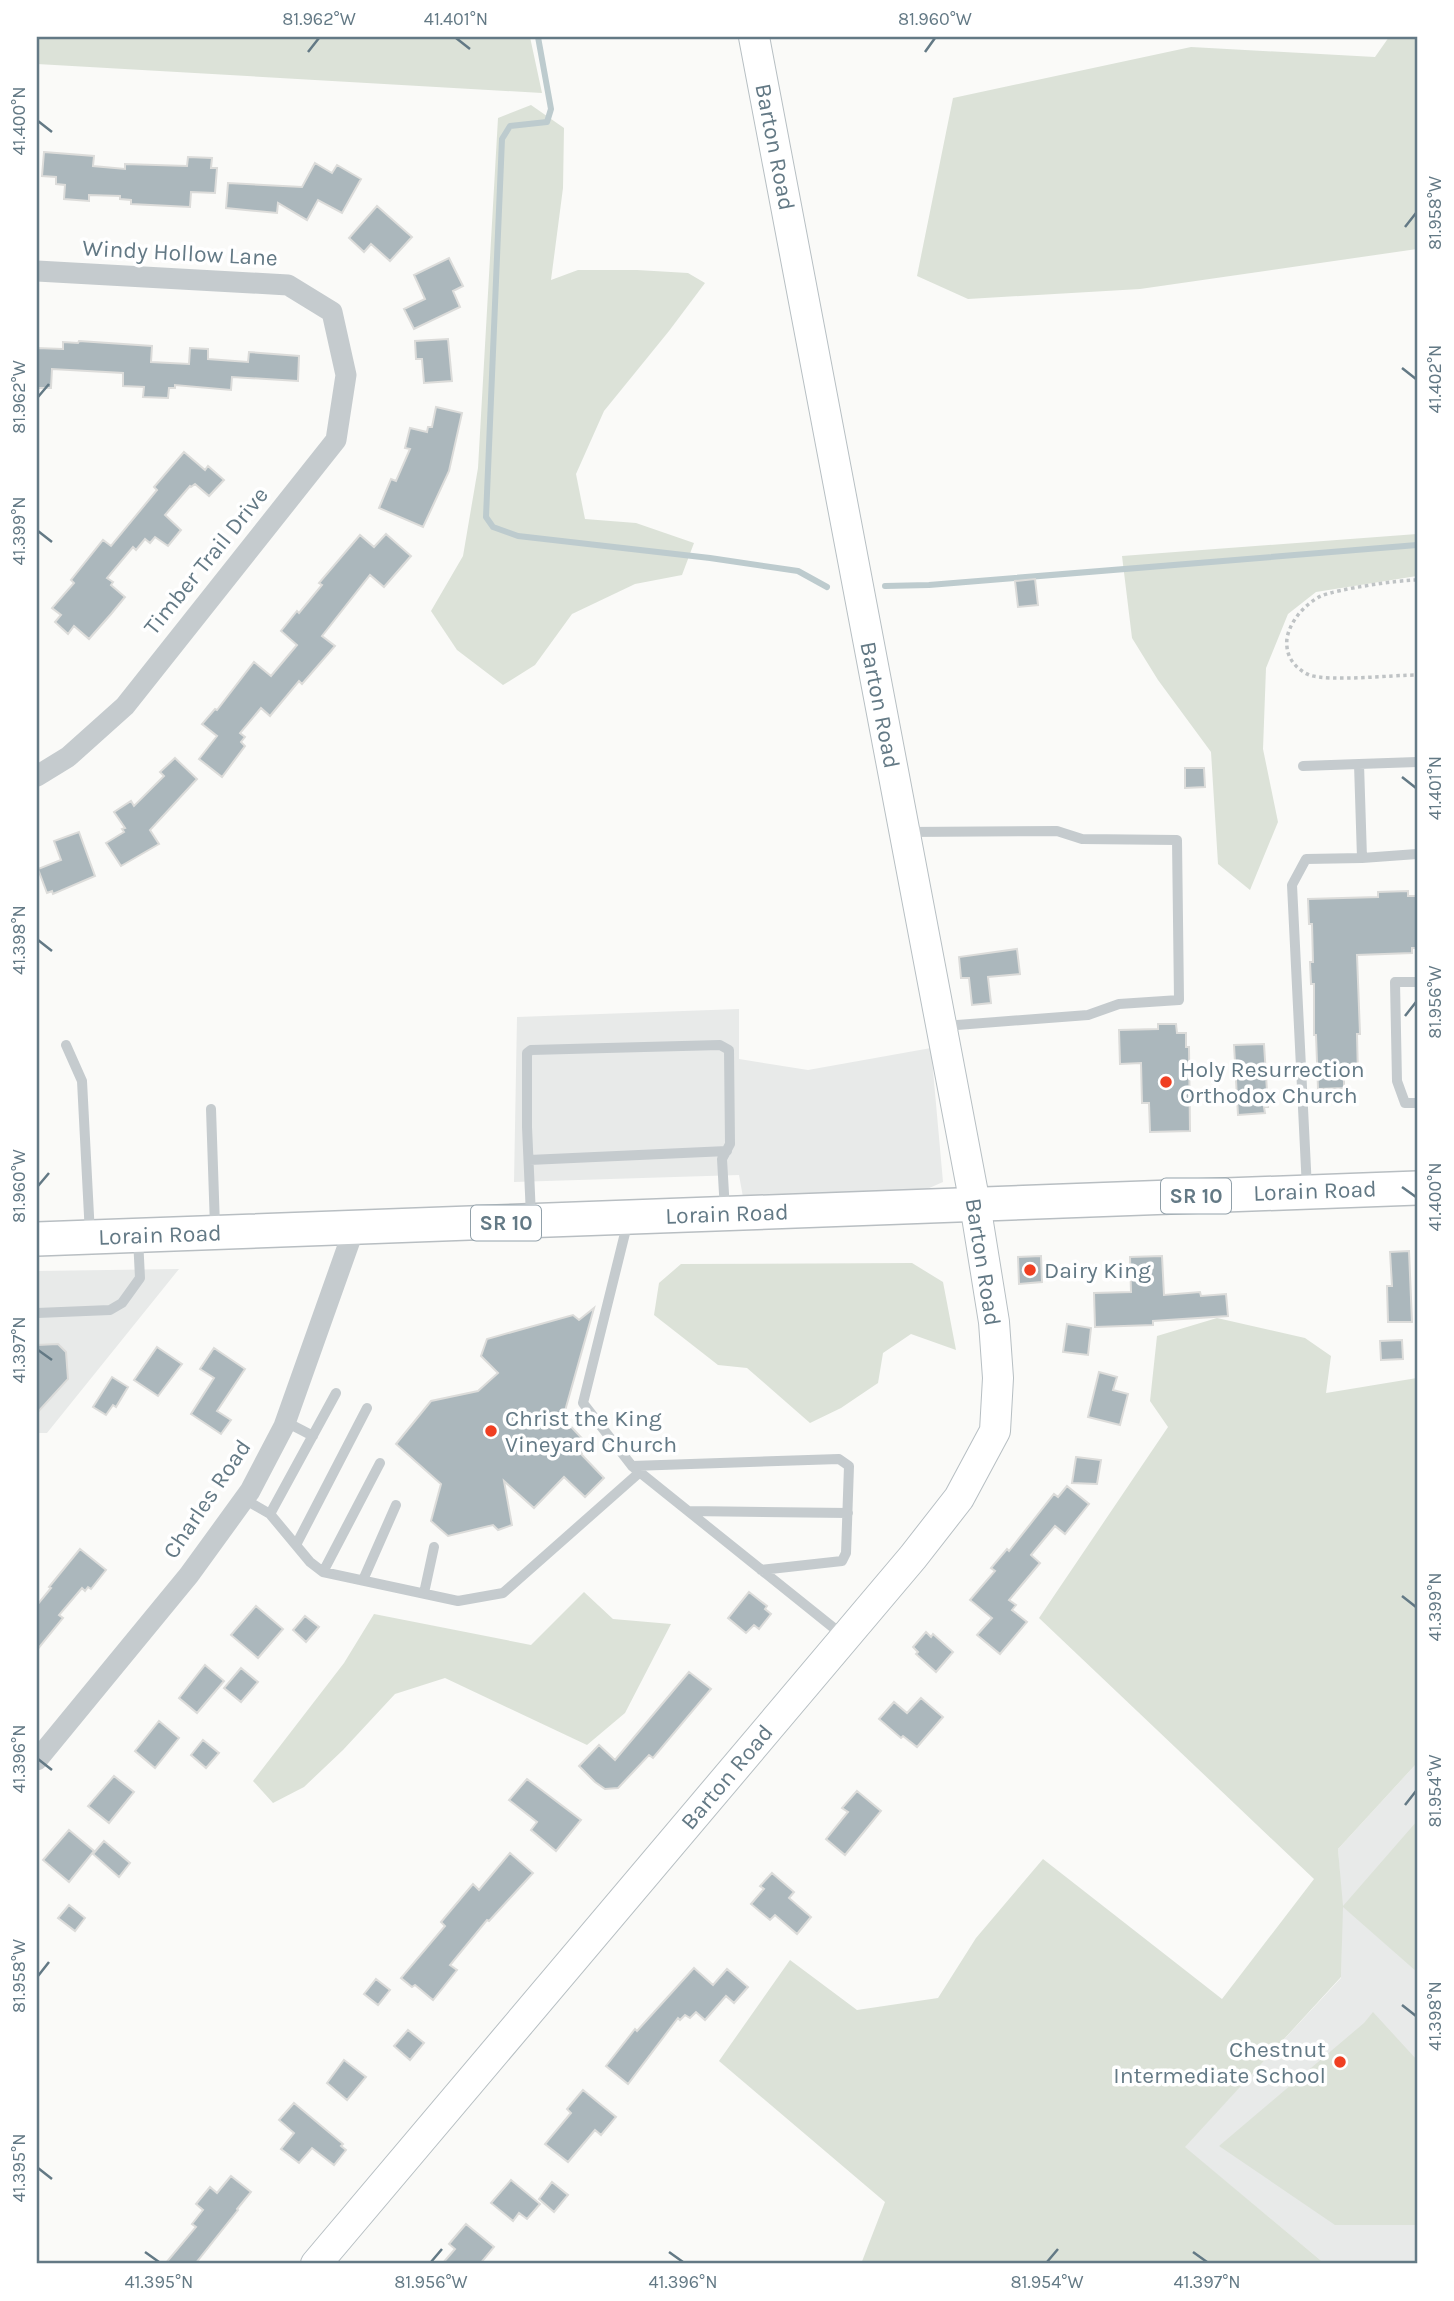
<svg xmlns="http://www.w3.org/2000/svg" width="1454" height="2301" font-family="Karla,sans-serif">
	<rect width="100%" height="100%" fill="#fafaf8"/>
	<path fill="#e8eae9" d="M739 1009V1059L808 1070 931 1048 943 1182 927 1189 743 1197 739 1175 514 1182 517 1017Z
		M179 1269 47 1433H37V1271Z
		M1417 1763V2264H1325L1184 2147 1341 1978 1342 1907 1338 1849Z"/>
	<path fill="#dce2d8" d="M37 37H530L542 93 37 64Z
		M1389 37H1417V249L1140 289 968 299 917 276 953 98 1191 47 1375 57Z
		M531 105 564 128 563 188 551 280 578 270H637L688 273 705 283 669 331 604 411 576 474 585 519 636 523 694 543 682 575 635 584 572 614 535 665 503 685 457 650 431 611 463 556 478 468 498 118Z
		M1417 534V576L1316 592 1288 614 1266 668 1263 749 1278 822 1250 890 1218 864 1211 752 1158 680 1132 638 1122 556Z
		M912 1263 943 1282 956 1350 911 1334 883 1353 878 1383 841 1408 810 1423 747 1368 718 1365 654 1315 659 1283 681 1264Z
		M1217 1318 1305 1338 1331 1356 1326 1393 1417 1378V1763L1338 1849 1343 1906 1417 1821V1972L1343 1907 1341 1977 1185 2147 1325 2264H861L885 2202 719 2061 790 1960 857 2010 938 1998 976 1938 1043 1859 1222 1999 1314 1879 1039 1618 1168 1427 1150 1401 1157 1336Z
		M584 1592 613 1619 671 1624 625 1713 587 1745 445 1678 395 1694 343 1750 304 1787 273 1803 253 1781 344 1663 374 1614 531 1645Z
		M1373 2012 1417 2060 1416 2225H1335L1219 2146 1364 2023Z"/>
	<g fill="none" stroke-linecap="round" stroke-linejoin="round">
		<path stroke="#bdcbce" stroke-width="6" d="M538 37 551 109 547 122 510 126 502 139 486 517 493 527 518 536 710 558 798 571 827 587
			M885 586 929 585 1417 545"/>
	</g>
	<path fill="#abb7bc" stroke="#dcdcda" stroke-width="2" d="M44 152 94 156 93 166 125 169V164L187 166 188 157 212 158 211 168H217L215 193 191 192 190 207 131 204V200L120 199V196L89 195V201L64 199 65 185 56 184V177L42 176Z
		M315 163 332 173 337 165 361 179 342 213 318 200 307 220 278 203 277 213 226 208 228 183 302 187Z
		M377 206 412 237 390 261 371 244 364 252 349 238Z
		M449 258 463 286 453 291 460 307 414 329 404 309 425 299 414 275Z
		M448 339 452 381 424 383 422 359H416L415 341Z
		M79 341 152 346 151 362 189 364 190 348 208 349V359L248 362 249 352 299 356 298 381 232 377 231 390 175 385V388H169L168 398 143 397 144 387 123 386V373L52 369 51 388H37V348L63 349V342L78 343Z
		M436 407 462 413 449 471 423 527 379 508 391 479 396 481 410 449 405 448 410 428 427 432 428 427H432Z
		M184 452 205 470 208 466 224 480 209 496 195 484 191 487 190 486 165 515 181 530 168 546 155 537 150 543 145 539 136 550 133 547 107 578 113 582 111 585 125 597 111 614 89 639 74 626 68 634 55 622 61 615 52 608 74 583 71 580 103 540 111 546 157 490 154 487Z
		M386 534 411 556 384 587 370 575 322 636 335 646 302 684 299 681 270 716 261 708 240 733 245 737 241 742 245 746 222 777 199 759 217 736 202 724 215 709 217 710 254 662 271 676 297 645 281 631 297 611 299 613 322 585 319 583 360 535 374 547Z
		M1035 579 1038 605 1018 607 1015 581Z
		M175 758 197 779 150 830 159 844 121 866 106 843 124 832 122 829 125 828 114 812 131 801 134 806 164 776 160 772Z
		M1185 768H1204L1205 787 1185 788Z
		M79 832 95 876 53 894 52 891 47 893 38 869 61 860 54 841Z
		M1408 891V896H1417V948H1412V953L1357 955 1360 1034H1357L1358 1077 1344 1078V1088L1318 1089 1316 1035H1314V984H1311L1310 962H1313L1312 924H1309L1308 899 1378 897V892Z
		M1017 949 1020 974 988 977 991 1003 972 1005 969 978H961L959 957Z
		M1158 1024H1176L1177 1033H1186V1047H1189L1190 1131 1150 1132 1149 1103H1142L1141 1063 1120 1064 1119 1030 1158 1029Z
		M1264 1044 1268 1107H1264L1265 1113 1238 1115 1234 1045Z
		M1409 1251 1412 1322H1388L1387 1286H1392L1390 1252Z
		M1041 1256 1042 1282 1019 1284 1018 1257Z
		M1162 1256 1164 1295 1200 1292 1201 1296 1226 1294 1228 1316 1153 1321V1325L1095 1327 1094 1293 1131 1292 1130 1257Z
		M594 1308 563 1418 589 1446 581 1454 604 1478 585 1497 564 1477 534 1508 504 1481 512 1525 498 1530 493 1525 448 1536 431 1521 441 1484 396 1444 431 1401 478 1391 498 1373 481 1356 487 1339 573 1315 579 1320Z
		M1067 1324 1091 1328 1088 1355 1063 1352Z
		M1402 1340 1403 1359 1381 1360 1380 1341Z
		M58 1344 66 1352 68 1379 37 1413V1345Z
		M157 1347 182 1364 158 1396 134 1380Z
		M214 1348 245 1369 217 1411 231 1420 221 1434 191 1414 214 1378 200 1369Z
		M1099 1372 1117 1377 1113 1390 1128 1394 1120 1425 1088 1417Z
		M112 1377 128 1387 116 1407 113 1405 106 1415 93 1407Z
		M1076 1457 1101 1460 1097 1484 1072 1483Z
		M1067 1486 1089 1504 1065 1534 1055 1526 1031 1555 1040 1563 1009 1600 1016 1605 1012 1610 1027 1622 1000 1654 977 1635 992 1618 970 1600 995 1571 991 1568 1007 1549 1009 1551 1054 1494 1058 1497Z
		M80 1549 106 1570 91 1589 88 1587 85 1591 82 1588 59 1615 63 1618 37 1650V1605L51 1588 49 1587Z
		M749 1592 767 1606 765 1609 771 1614 759 1629 754 1625 746 1633 728 1618Z
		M256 1606 283 1629 258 1658 231 1635Z
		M305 1616 319 1627 306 1642 293 1630Z
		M926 1632 931 1637 933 1634 953 1652 936 1672 916 1654 918 1652 913 1647Z
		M205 1665 224 1681 197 1713 179 1698Z
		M241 1668 258 1682 241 1702 224 1688Z
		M689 1672 711 1689 653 1758 649 1755 618 1788 605 1789 595 1782 579 1766 599 1745 615 1760Z
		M921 1698 943 1717 917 1747 903 1736 901 1738 879 1719 894 1702 907 1713Z
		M159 1721 179 1738 155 1768 135 1751Z
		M203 1740 219 1753 206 1768 191 1755Z
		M114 1776 134 1792 109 1823 88 1806Z
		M527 1779 581 1820 556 1851 531 1830 537 1822 509 1800Z
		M857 1791 881 1811 845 1855 826 1839 848 1812 842 1808Z
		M69 1830 94 1851 69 1882 43 1860Z
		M104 1841 130 1863 119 1877 93 1854Z
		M510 1853 533 1873 489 1921 487 1920 450 1965 457 1970 433 2000 415 1985 412 1987 401 1978 445 1926 441 1922 473 1884 479 1890Z
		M772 1873 794 1892 789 1898 811 1917 797 1934 775 1915 770 1920 751 1904 764 1889 760 1886Z
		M69 1905 85 1918 75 1931 58 1918Z
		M694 1968 713 1985 727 1969 748 1987 734 2003 726 1996 705 2020 696 2012 690 2018 685 2015 680 2020 678 2018 628 2084 606 2066 635 2029 637 2031Z
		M376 1979 390 1990 378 2005 364 1994Z
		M408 2030 424 2043 410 2060 394 2046Z
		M344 2060 366 2077 347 2100 327 2083Z
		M583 2090 616 2117 601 2135 595 2130 568 2162 545 2144 571 2113 567 2109Z
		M294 2103 343 2144 341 2146 346 2150 334 2165 312 2148 299 2163 281 2149 294 2133 279 2120Z
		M231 2176 251 2192 237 2209 238 2210 195 2264H165L196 2227 192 2224 203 2210 196 2204 210 2187 217 2193Z
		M511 2180 540 2204 527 2219 519 2213 513 2221 491 2203Z
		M552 2182 568 2195 554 2212 539 2199Z
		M466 2224 494 2247 480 2264H442L455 2249 449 2244Z"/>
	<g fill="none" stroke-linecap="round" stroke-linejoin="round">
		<defs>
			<path id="secondary" d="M316 2264 913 1557 959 1498 995 1431 998 1378 994 1322 975 1204 754 37"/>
			<path id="primary" d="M37 1239 1417 1188"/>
		</defs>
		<use href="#secondary" stroke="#b7bfc3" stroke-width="32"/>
		<use href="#primary" stroke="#b8bec2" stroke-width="36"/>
		<path stroke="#bfc3c5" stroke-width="3.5" stroke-dasharray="3.5 3.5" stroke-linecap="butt" d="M1417 580C1398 580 1338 589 1321 596 1304 604 1284 627 1287 647 1288 660 1298 670 1309 675 1330 682 1392 675 1417 675"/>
		<path stroke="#c5cbce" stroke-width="10" d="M1359 764 1417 762
			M1303 766 1359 764 1362 858 1306 859 1292 885 1307 1189
			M907 832 1057 831 1082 839 1177 840 1179 1000 1119 1004 1088 1015 944 1026
			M1362 858 1417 854
			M1417 982H1395L1397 1081 1405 1103H1417
			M66 1045 82 1081 90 1235
			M211 1109 215 1227
			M529 1160 727 1151
			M531 1216 527 1127V1053L531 1050 720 1045 729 1050 730 1144 722 1159 725 1211
			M628 1221 583 1403 632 1466 845 1637
			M37 1313 110 1310 122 1303 140 1278 138 1238
			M336 1393 270 1514 310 1562 323 1572 458 1601 503 1593 640 1472
			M286 1422 313 1436
			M632 1466 839 1459 849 1466 846 1553 842 1561 761 1570
			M244 1499 270 1514
			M688 1511 848 1513
			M296 1545 367 1408
			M323 1572 380 1463
			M363 1580 396 1505
			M424 1593 434 1547"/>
		<path stroke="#c5cbce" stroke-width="21" d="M37 271 288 285 332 312 346 375 336 440 125 706 68 757 37 776
			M37 1760 189 1575 250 1491 284 1426 354 1229"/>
		<use href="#secondary" stroke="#fff" stroke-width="30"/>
		<use href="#primary" stroke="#fff" stroke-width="33"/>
	</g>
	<path fill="none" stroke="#637985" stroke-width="2.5" d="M456 38 470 49M308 52 319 38M925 52 935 38M38 121 52 132M1405 227 1416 213M1402 368 1416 379M38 397 49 384M38 531 52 542M1402 777 1416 788M38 940 52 951M1405 1016 1416 1002M38 1186 49 1173M1402 1187 1416 1197M38 1350 52 1360M1402 1596 1416 1607M38 1759 52 1770M1405 1805 1416 1791M38 1976 49 1962M1402 2005 1416 2016M38 2168 52 2179M145 2252 159 2262M669 2252 683 2262M1193 2252 1207 2262M431 2262 442 2249M1047 2262 1058 2249"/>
	<g fill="#f03f22" stroke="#fff" stroke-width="2.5">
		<circle cx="1166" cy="1082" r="7"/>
		<circle cx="1030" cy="1270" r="7"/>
		<circle cx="491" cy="1431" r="7"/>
		<circle cx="1340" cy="2062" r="7"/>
	</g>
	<g text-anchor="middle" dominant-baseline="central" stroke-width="7" stroke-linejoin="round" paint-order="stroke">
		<g fill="#fff" stroke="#92a1aa" stroke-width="2">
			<rect x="1161" y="1178.5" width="70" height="35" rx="5"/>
			<rect x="471" y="1205.5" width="70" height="35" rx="5"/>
		</g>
		<g font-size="21" font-weight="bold" fill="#637985">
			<text x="1196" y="1196">SR 10</text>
			<text x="506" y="1223">SR 10</text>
		</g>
		<g font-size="23" fill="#637985" stroke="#fff">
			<text transform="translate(775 147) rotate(79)">Barton Road</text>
			<text transform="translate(180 253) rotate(3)">Windy Hollow Lane</text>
			<text transform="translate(206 561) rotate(-51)">Timber Trail Drive</text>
			<text transform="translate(880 705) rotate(79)">Barton Road</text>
			<text transform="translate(1315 1191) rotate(-2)">Lorain Road</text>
			<text transform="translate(727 1214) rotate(-2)">Lorain Road</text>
			<text transform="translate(160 1235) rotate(-2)">Lorain Road</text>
			<text transform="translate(983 1262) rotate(81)">Barton Road</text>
			<text transform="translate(207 1499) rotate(-56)">Charles Road</text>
			<text transform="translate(727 1777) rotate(-50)">Barton Road</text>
		</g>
		<g font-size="23" fill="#637985" stroke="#fff" text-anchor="start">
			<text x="1180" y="1069">Holy Resurrection<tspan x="1180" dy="26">Orthodox Church</tspan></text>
			<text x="1044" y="1270">Dairy King</text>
			<text x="505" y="1418">Christ the King<tspan x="505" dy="26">Vineyard Church</tspan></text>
			<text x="1326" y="2049" text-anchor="end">Chestnut<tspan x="1326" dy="26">Intermediate School</tspan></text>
		</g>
	</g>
	<rect width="1454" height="2301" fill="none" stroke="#ffffff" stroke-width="77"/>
	<rect x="38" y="38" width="1378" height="2224" fill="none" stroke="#637985" stroke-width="2.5"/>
	<g font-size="18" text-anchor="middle" fill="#637985">
		<text x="319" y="25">81.962°W</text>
		<text x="456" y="25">41.401°N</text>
		<text x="935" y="25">81.960°W</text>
		<text transform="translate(19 121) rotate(-90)" y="6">41.400°N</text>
		<text transform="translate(1435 213) rotate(-90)" y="6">81.958°W</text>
		<text transform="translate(1435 379) rotate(-90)" y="6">41.402°N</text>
		<text transform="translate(19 397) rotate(-90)" y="6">81.962°W</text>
		<text transform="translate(19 531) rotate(-90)" y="6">41.399°N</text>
		<text transform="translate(1435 788) rotate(-90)" y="6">41.401°N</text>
		<text transform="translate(19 940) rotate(-90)" y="6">41.398°N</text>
		<text transform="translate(1435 1002) rotate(-90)" y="6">81.956°W</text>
		<text transform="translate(19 1186) rotate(-90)" y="6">81.960°W</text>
		<text transform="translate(1435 1197) rotate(-90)" y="6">41.400°N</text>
		<text transform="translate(19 1350) rotate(-90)" y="6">41.397°N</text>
		<text transform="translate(1435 1607) rotate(-90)" y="6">41.399°N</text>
		<text transform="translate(19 1759) rotate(-90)" y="6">41.396°N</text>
		<text transform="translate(1435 1791) rotate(-90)" y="6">81.954°W</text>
		<text transform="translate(19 1976) rotate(-90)" y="6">81.958°W</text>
		<text transform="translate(1435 2016) rotate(-90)" y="6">41.398°N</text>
		<text transform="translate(19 2168) rotate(-90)" y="6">41.395°N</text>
		<text x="159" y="2288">41.395°N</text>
		<text x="431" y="2288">81.956°W</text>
		<text x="683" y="2288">41.396°N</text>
		<text x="1047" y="2288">81.954°W</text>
		<text x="1207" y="2288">41.397°N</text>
	</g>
</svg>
